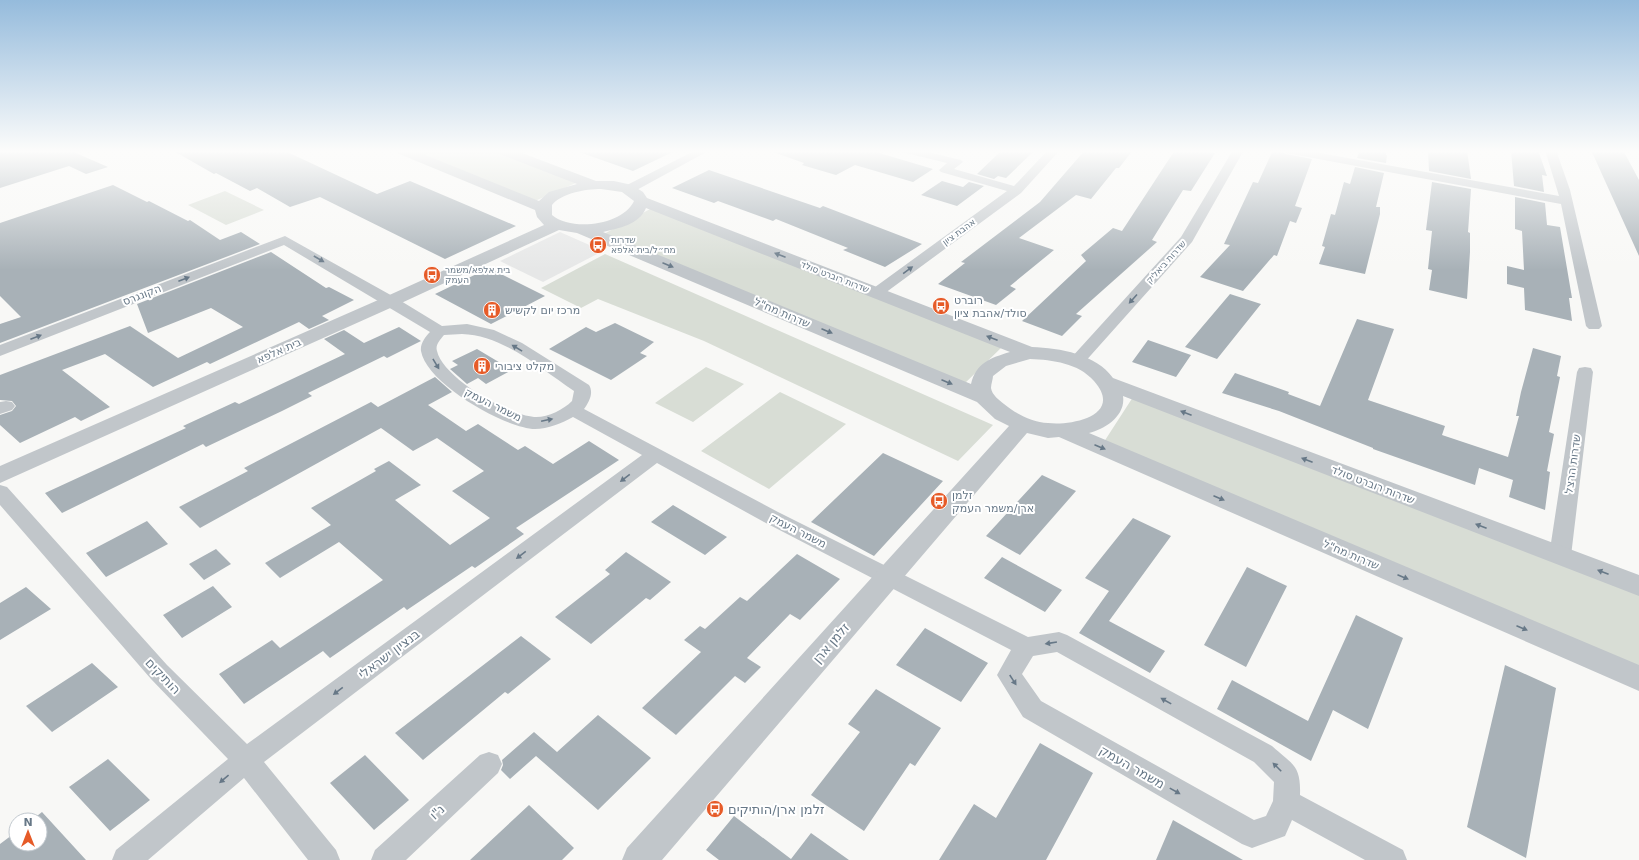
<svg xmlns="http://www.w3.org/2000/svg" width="1639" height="860" font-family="'DejaVu Sans','Noto Sans Hebrew',sans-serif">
	<rect width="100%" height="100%" fill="#f8f8f6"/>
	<path fill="#e6e7e7" d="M560 232 603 251 543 282 500 261Z"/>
	<path fill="#d8ddd5" d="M408 150H494L578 182 535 201Z
		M225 191 264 210 226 225 188 205Z
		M652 208 1003 346 961 387 602 235Z
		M605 254 993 425 958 461 704 341 598 299 581 308 541 288Z
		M706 367 744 384 693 422 655 403Z
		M780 392 846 424 769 489 701 451Z
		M1133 397 1639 593V673L1100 448Z"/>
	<path fill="#a8b1b7" d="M0 150H69L108 167 86 174 69 166 0 188Z
		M172 150H283L377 194 410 181 516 226 445 259 320 197 290 207 257 188 250 191 216 173 214 174Z
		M579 150H677L633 171 579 152Z
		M773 150H881L876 152 933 169 913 182 855 165 836 175 802 165 804 163 773 152Z
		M1002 150H1035L1006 178 998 176 994 179 977 174Z
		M1085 150H1133L1119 168H1116L1091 199 1076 195 1019 238 1054 250 1010 286 1016 289 996 305 938 284 965 263 961 262 1040 202Z
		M1175 150H1196L1215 153 1191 191 1183 190 1152 240 1157 242 1076 314 1082 316 1062 336 1022 321 1086 261 1081 255 1113 228 1122 231Z
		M1273 150H1279L1286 154 1312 159 1295 206 1302 208 1296 223 1290 221 1277 256 1274 255 1243 291 1200 277 1230 245 1224 244 1253 182 1258 183Z
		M1360 150H1386V155H1387L1386 163 1357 158Z
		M1437 150H1467L1471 179 1429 171 1428 151 1438 153Z
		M1511 150H1538L1547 176 1542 175 1544 192 1514 186Z
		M1591 150H1623L1639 180V256Z
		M1355 167 1384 173 1376 207H1380V214L1365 274 1319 264 1325 247 1322 246 1331 214 1335 215 1344 182 1350 184Z
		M709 170 820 208 823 206 922 244 885 267 843 250 848 248 776 219 773 221 718 201 714 203 672 188Z
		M942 181 963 187 969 182 984 186 957 206 921 195Z
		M1432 182 1471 189 1468 232 1470 233V252L1467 299 1429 290 1432 270 1428 269 1432 231 1426 230Z
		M113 185 147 202 149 201 188 221 190 220 220 240 241 232 260 244 0 343V324L21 317 0 296V223Z
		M1515 197 1545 203 1547 225 1560 227 1572 298H1569L1572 321 1525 310 1524 288 1507 284V266L1524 270 1522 231 1515 229Z
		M271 252 326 288 329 287 354 300 322 316 329 320 309 329 299 322 210 364 207 362 153 387 105 354 62 370 110 407 81 421 75 417 20 443 0 425V415L12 411 16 406 12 401 0 400V375L130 326 178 358 243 327 211 308 148 333 137 304Z
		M489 268 545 296 491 324 435 294Z
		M1230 294 1261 304 1217 359 1185 347Z
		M1357 319 1394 329 1368 400 1445 426 1442 435 1508 457 1519 416H1516L1521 392 1533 348 1561 356 1557 376 1560 377 1549 432 1554 434 1547 471 1550 472 1545 510 1509 497 1513 480 1479 468 1475 485 1373 449V448L1279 411 1222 393 1235 373 1289 392 1288 394 1320 406Z
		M615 323 654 342 640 353 647 356 611 380 549 349 586 327 596 332Z
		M399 327 421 341 387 358 384 356 308 393 312 396 282 411 206 447 203 444 62 513 45 493 186 428 183 426 235 402 239 404 345 354 324 339 344 330 364 343Z
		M1148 340 1191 355 1176 377 1132 362Z
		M477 349 512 370 486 384 478 378 467 384 450 369 458 365 452 361Z
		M435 377 452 392 428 405 466 431 478 424 518 450 525 446 553 464 589 441 619 460 516 528 524 534 475 568 472 566 407 610 404 607 330 658 323 651 244 704 219 674 272 640 280 648 383 580 339 542 280 578 265 563 331 525 311 508 376 471 374 469 389 461 421 485 395 500 450 545 490 518 452 491 484 471 437 438 413 451 381 428 200 528 179 507 248 471 244 468 371 402 378 407Z
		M883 453 943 481 874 556 811 522Z
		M1042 475 1076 491 1020 555 986 536Z
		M673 505 727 537 705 555 651 522Z
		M1133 518 1171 536 1109 621 1165 651 1150 673 1079 633 1109 591 1085 578Z
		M147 521 168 544 106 577 86 553Z
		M216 549 231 564 204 580 189 564Z
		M626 552 671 582 650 600 646 598 591 644 555 617 610 574 605 570Z
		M797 554 840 579 800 620 790 614 747 658 761 667 745 683 735 676 676 735 642 708 701 652 684 640 700 626 705 629 740 597 747 601Z
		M1002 557 1062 590 1045 612 984 578Z
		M1247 567 1287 586 1246 667 1204 645Z
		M213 586 232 607 182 638 163 615Z
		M26 587 51 609 0 640V603Z
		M1356 615 1403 638 1368 729 1333 710 1311 761 1217 709 1232 680 1308 721Z
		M925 628 988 663 961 702 896 665Z
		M521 636 551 659 508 694 505 692 423 760 395 733Z
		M92 663 118 687 52 732 26 706Z
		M1505 665 1556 688 1526 858 1467 827Z
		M876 689 941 728 915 766 910 763 864 831 811 795 860 732 848 724Z
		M598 715 651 758 598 810 536 756 510 779 501 770 503 765 502 760 534 732 557 752Z
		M1040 743 1093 773 1046 860H939L974 804 996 818Z
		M365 755 409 800 374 830 330 783Z
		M108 759 150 800 110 831 69 787Z
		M529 805 574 848 562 860H470Z
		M42 812 86 860H0V844L16 832V844H40V820H32Z
		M734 816 791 859 811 833 849 860H719L706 850Z
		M1173 820 1243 860H1156Z"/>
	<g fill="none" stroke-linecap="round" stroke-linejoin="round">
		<path fill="#c1c6ca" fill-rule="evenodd" d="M510 150H526L524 152 511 156 505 153Z
			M696 150H710L633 192 629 193 623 189 625 186Z
			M900 150H919L961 160 963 162 954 169 1014 186 1048 150H1060L1021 193 881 296H871L869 293 871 290 1007 191 941 172 939 170 947 163 902 152Z
			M1233 150H1244L1192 242 1083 364 1077 366 1071 364 1069 361 1071 358 1181 237Z
			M1280 150H1303L1559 196 1545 150H1556L1570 190 1602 326 1599 329H1589L1586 326 1561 204 1286 153Z
			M285 236 396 298 442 326 467 324 494 330 522 343 589 385C594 393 589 402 584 409L778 512 1028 637 1059 632 1067 635 1272 746C1293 765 1301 765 1300 795L1403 850 1407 860H1365L1292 820 1285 836 1252 848 1242 844 1023 717 997 675 1011 650 764 522 657 463 264 762 336 850 340 860H308L244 778 148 860H112L116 850 228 759 151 679 0 505V485L7 487 167 665 247 744 642 455 573 417C562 423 548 429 535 429 504 428 426 383 421 351 420 344 425 337 430 332L284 245 0 356V345ZM462 334C503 335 541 369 574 391L572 401C563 410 547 418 534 417 508 415 443 378 437 351 435 345 440 340 444 335ZM1057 652 1254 762 1274 782 1273 801 1266 816 1254 820 1041 701 1022 674 1033 656Z
			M1585 367 1591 368 1593 372 1571 556 1567 562 1560 564 1553 562 1549 556 1577 372 1579 368Z
			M6 401 12 402 15 406 12 410 0 414V402Z
			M489 752 498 755 502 764 498 773 406 860H371L375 850 480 755Z"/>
		<path fill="#c1c6ca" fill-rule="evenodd" d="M395 150H413L539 201 549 192 577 184 497 153 495 150H514L596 181H614L632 185 643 192 647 198 1032 347C1060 348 1096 354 1113 378L1639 575V596L1123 396C1126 416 1105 429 1089 433L1639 665V691L1059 437 1048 438 1027 433 662 860H622L627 848 1009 426 995 419 977 402 577 233 559 230 397 305 0 483V466L385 297 544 225 537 217 535 210 397 153ZM601 189 622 192 634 201C623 225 572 232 552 215V205C562 193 585 189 601 189ZM646 208 1010 352C990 358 976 363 971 384L603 232C619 228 639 225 646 208ZM1030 359C1053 360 1078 363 1094 381 1124 415 1072 426 1048 423 1032 422 1016 414 1004 404 999 400 992 395 991 388 991 384 993 379 993 376L1006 366Z"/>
	</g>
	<defs><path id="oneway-solid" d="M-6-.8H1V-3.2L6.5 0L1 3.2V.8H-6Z"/></defs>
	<g fill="#677887">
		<use href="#oneway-solid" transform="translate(780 255) rotate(-159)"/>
		<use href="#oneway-solid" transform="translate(319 259) rotate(30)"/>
		<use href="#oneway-solid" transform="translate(668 265) rotate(23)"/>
		<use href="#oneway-solid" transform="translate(908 270) rotate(-36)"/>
		<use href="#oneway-solid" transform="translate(184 279) rotate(-21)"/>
		<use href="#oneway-solid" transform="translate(1133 299) rotate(132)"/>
		<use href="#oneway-solid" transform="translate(827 331) rotate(23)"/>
		<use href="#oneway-solid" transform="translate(36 337) rotate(-21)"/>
		<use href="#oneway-solid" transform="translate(992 338) rotate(-159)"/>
		<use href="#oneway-solid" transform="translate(517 348) rotate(-149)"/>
		<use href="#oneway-solid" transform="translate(436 364) rotate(59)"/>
		<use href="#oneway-solid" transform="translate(947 382) rotate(23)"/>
		<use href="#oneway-solid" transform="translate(1186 413) rotate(-159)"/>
		<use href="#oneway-solid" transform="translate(547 420) rotate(-12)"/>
		<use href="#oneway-solid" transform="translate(1100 447) rotate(23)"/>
		<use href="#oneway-solid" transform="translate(1307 460) rotate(-159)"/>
		<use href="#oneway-solid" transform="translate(625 478) rotate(143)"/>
		<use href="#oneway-solid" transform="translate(1219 498) rotate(23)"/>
		<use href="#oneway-solid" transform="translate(1481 526) rotate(-159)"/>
		<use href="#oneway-solid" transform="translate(521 555) rotate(143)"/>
		<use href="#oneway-solid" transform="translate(1603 572) rotate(-159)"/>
		<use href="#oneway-solid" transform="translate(1403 577) rotate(23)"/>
		<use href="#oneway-solid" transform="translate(1522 628) rotate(23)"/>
		<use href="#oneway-solid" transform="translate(1051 643) rotate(171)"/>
		<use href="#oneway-solid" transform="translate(1013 680) rotate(57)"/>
		<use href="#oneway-solid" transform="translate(338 691) rotate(143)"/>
		<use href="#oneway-solid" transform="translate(1166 701) rotate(-151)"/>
		<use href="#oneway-solid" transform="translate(1277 767) rotate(-135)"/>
		<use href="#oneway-solid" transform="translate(224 779) rotate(140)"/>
		<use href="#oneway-solid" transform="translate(1175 791) rotate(29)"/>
	</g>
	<linearGradient id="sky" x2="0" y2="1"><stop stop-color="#95bbdc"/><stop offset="0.56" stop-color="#fcfcfb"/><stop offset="1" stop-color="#fcfcfb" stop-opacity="0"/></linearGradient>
	<rect width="1639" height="270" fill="url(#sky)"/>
	<defs>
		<symbol id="bus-disc" viewBox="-11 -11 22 22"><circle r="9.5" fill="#e65b28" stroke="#fff"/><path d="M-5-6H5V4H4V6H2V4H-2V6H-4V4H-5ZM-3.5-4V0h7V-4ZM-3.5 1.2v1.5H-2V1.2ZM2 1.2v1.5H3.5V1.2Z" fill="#fff"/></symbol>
		<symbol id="building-disc" viewBox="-11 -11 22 22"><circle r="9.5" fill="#e65b28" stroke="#fff"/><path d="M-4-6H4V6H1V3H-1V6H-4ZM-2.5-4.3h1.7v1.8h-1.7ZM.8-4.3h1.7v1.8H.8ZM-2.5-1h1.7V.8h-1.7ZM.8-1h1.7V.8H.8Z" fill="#fff"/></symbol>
	</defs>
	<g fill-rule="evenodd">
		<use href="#bus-disc" x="588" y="235" width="20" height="20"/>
		<use href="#bus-disc" x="422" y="265" width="20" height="20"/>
		<use href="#bus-disc" x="931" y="296" width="20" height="20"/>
		<use href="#building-disc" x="482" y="300" width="20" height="20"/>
		<use href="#building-disc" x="472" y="356" width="20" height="20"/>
		<use href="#bus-disc" x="929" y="491" width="20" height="20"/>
		<use href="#bus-disc" x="705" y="799" width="20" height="20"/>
	</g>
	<g text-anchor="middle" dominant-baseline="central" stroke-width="4" stroke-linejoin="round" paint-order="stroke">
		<g font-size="9" fill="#677887" stroke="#fff">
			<text transform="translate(959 232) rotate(-36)">אהבת ציון</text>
			<text transform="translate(1166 262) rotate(-48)">שדרות ביאליק</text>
			<text transform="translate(835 277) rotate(21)">שדרות רוברט סולד</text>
		</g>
		<g font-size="9" fill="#677887" stroke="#fff" text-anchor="start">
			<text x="611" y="240">שדרות<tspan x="611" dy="10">מח״ל/בית אלפא</tspan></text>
			<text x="445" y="270">בית אלפא/משמר<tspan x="445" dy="10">העמק</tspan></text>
		</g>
		<g font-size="11" fill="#677887" stroke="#fff">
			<text transform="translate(142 295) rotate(-21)">הקונגרס</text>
			<text transform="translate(782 313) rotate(23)">שדרות מח"ל</text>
			<text transform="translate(279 351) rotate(-24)">בית אלפא</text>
			<text transform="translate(493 405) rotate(26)">משמר העמק</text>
			<text transform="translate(1573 464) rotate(-82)">שדרות הרצל</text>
			<text transform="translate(1373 485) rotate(21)">שדרות רוברט סולד</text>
			<text transform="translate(798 531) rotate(27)">משמר העמק</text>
			<text transform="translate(1351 555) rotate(23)">שדרות מח"ל</text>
		</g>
		<g font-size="11" fill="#677887" stroke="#fff" text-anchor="start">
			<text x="954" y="300">רוברט<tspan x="954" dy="13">סולד/אהבת ציון</tspan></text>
			<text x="505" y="310">מרכז יום לקשיש</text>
			<text x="495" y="366">מקלט ציבורי</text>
			<text x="952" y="495">זלמן<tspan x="952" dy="13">ארן/משמר העמק</tspan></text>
		</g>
		<g font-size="13" fill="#677887" stroke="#fff">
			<text transform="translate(831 643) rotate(-49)">זלמן ארן</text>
			<text transform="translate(389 654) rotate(-37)">בנציון ישראלי</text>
			<text transform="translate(163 676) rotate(46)">הותיקים</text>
			<text transform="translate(1132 767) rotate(30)">משמר העמק</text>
			<text transform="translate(437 812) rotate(-43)">נ"ו</text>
		</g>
		<g font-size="13" fill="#677887" stroke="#fff" text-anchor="start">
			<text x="728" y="809">זלמן ארן/הותיקים</text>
		</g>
	</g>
	<g transform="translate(28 832)"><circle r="19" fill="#ffffff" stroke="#c2c9cf"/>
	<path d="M0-3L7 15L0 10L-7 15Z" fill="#e65b28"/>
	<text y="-6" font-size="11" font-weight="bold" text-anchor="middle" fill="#677887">N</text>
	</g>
</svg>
